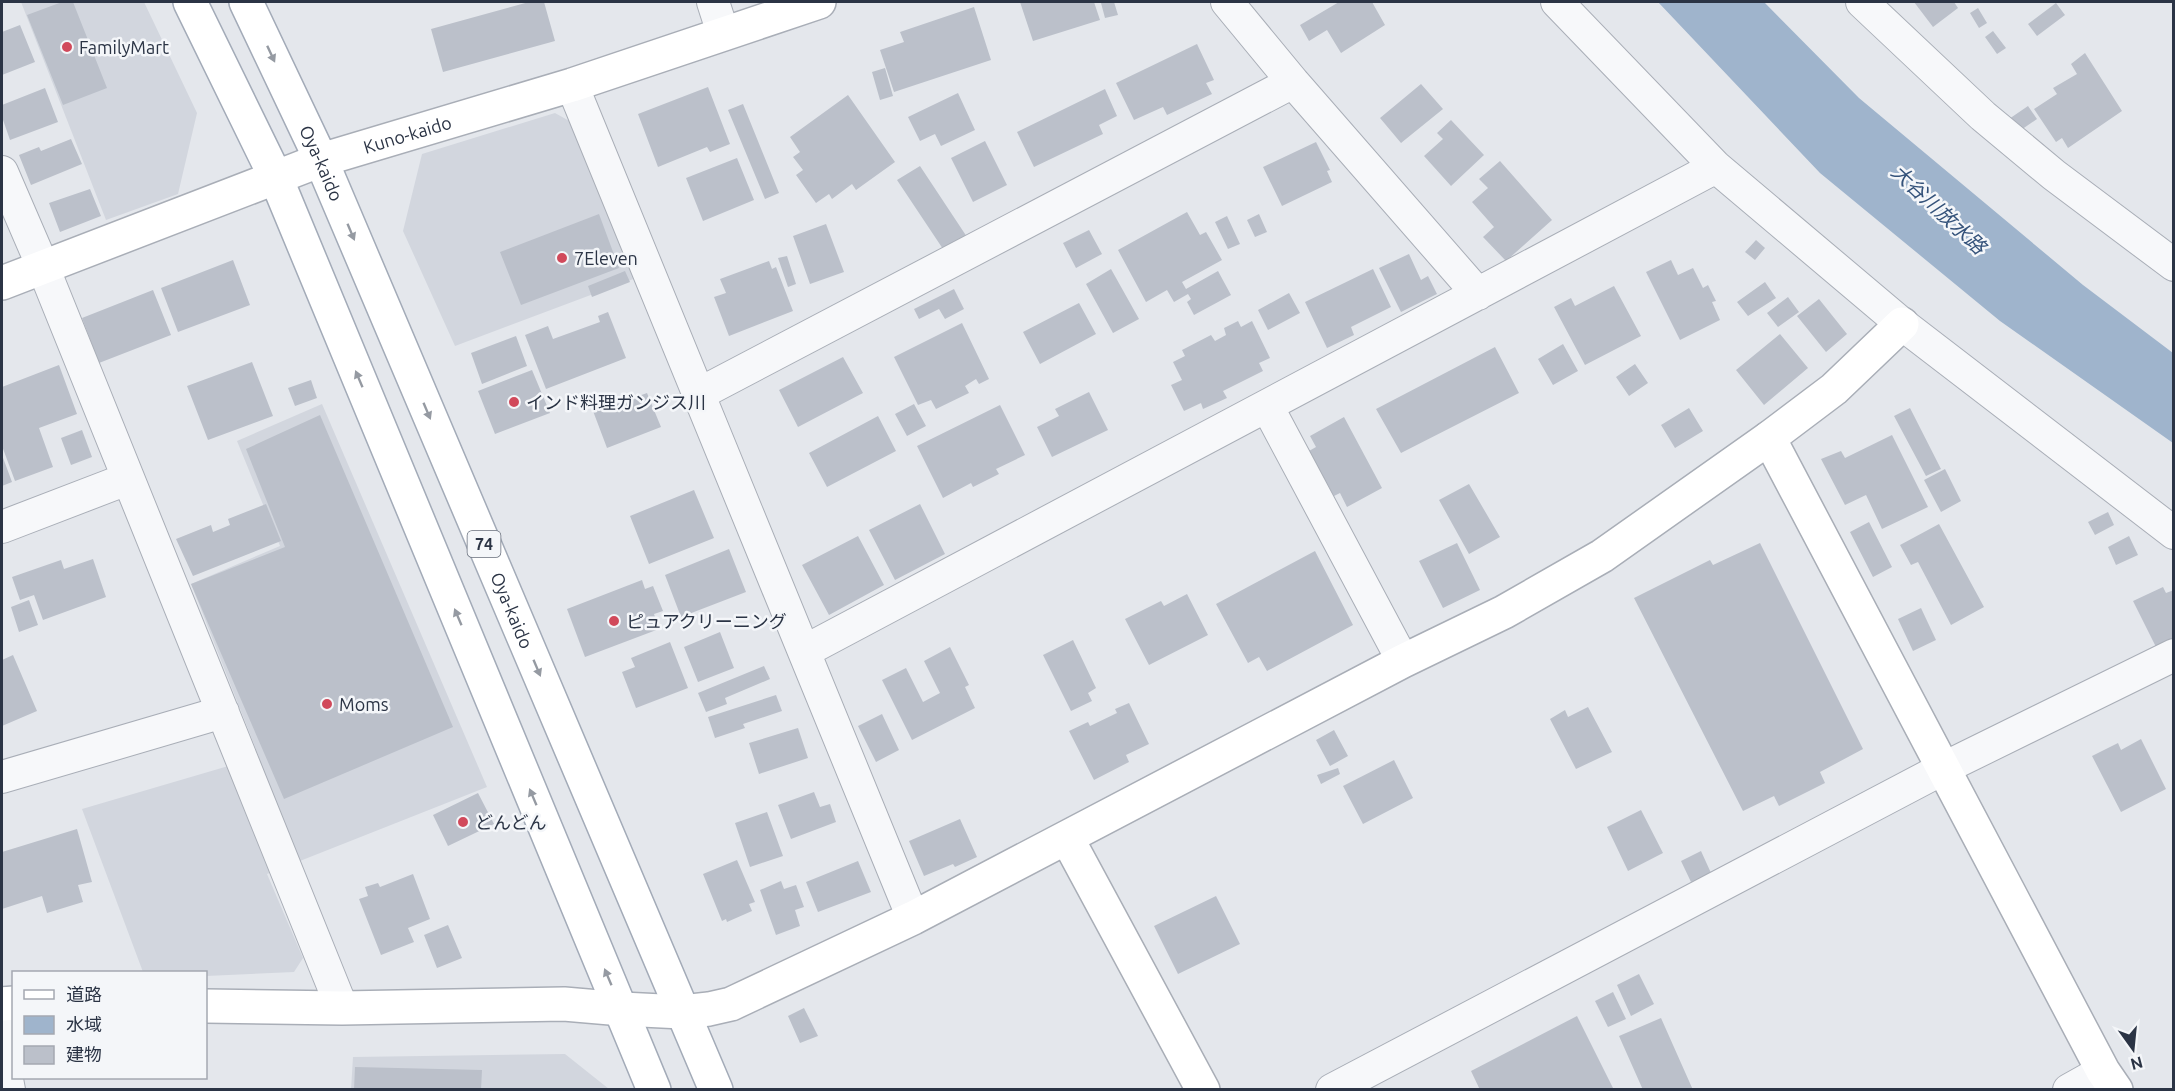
<svg xmlns="http://www.w3.org/2000/svg" width="2175" height="1091" font-family="Ubuntu,'Noto Sans JP',sans-serif">
	<rect width="100%" height="100%" fill="#e4e7ec"/>
	<path fill="#d2d6de" d="M21 2H144L197 113 178 194 106 220Z
		M555 113 573 123 636 278 455 346 403 231 422 154Z
		M322 404 487 787 267 874 303 958 294 972 206 976V972H143L82 809 259 757 191 584 280 546 237 441Z
		M565 1054 609 1089 351 1090 353 1057Z"/>
	<path fill="#9fb4cc" d="M1658 2H1764L1859 98 2083 285 2173 353V443L2000 321 1820 173Z"/>
	<path fill="#bbc0ca" d="M62 2H73L107 88 63 105 27 15Z
		M529 2H544L555 41 443 72 431 29Z
		M1020 2H1094L1100 20 1033 41Z
		M1107 2H1114L1118 15 1105 18 1101 3Z
		M1339 2H1372L1385 25 1341 53 1327 30 1309 41 1300 25Z
		M1914 2H1954L1958 8 1933 27Z
		M2056 3 2065 15 2037 36 2028 24Z
		M974 7 991 60 894 92 880 50 904 42 900 32Z
		M1978 8 1987 23 1979 28 1970 13Z
		M20 25 35 62 2 75V32Z
		M1993 31 2006 48 1997 54 1985 37Z
		M1197 44 1214 80 1206 83 1212 94 1167 115 1163 107 1134 120 1116 83Z
		M2085 53 2122 111 2068 148 2062 138 2056 142 2034 109 2057 94 2053 88 2077 74 2071 64Z
		M885 68 893 96 880 100 872 72Z
		M1421 84 1443 109 1401 143 1380 118Z
		M708 87 730 144 710 152 707 147 658 167 638 114Z
		M45 88 58 122 10 140 2 117V105Z
		M1105 89 1117 116 1099 125 1103 134 1034 167 1017 132Z
		M958 93 975 130 941 146 935 134 920 141 908 117Z
		M848 95 895 162 856 190 852 184 832 199 829 194 816 203 796 175 803 170 793 157 800 152 790 137Z
		M743 104 779 193 765 199 728 110Z
		M2028 106 2037 119 2018 132 2009 119Z
		M1451 120 1484 155 1451 186 1424 156 1443 139 1437 133Z
		M71 139 82 164 31 185 19 155 39 147 41 151Z
		M985 141 1007 185 973 202 951 158Z
		M1316 142 1330 170 1327 171 1332 182 1282 206 1263 167Z
		M737 158 754 200 703 221 686 178Z
		M1500 161 1552 220 1506 261 1483 237 1494 227 1472 202 1488 188 1479 179Z
		M920 166 967 237 945 252 897 180Z
		M90 189 101 216 60 232 49 203Z
		M1187 212 1200 235 1206 232 1222 260 1182 282 1186 289 1218 271 1231 295 1194 315 1187 302 1191 299 1188 294 1174 302 1167 290 1146 302 1118 250Z
		M599 214 619 268 521 305 500 252Z
		M1259 214 1267 232 1255 237 1247 220Z
		M1227 216 1240 244 1228 249 1215 222Z
		M826 224 844 272 810 284 793 236Z
		M1089 230 1102 254 1076 268 1063 243Z
		M1756 240 1765 248 1755 260 1745 252Z
		M1409 254 1421 280 1428 276 1437 294 1401 312 1379 268Z
		M787 256 796 284 788 287 778 258Z
		M233 260 250 305 178 332 161 288Z
		M1671 260 1678 275 1693 268 1703 288 1708 285 1716 301 1712 302 1720 320 1680 340 1646 272Z
		M769 261 772 269 776 267 793 311 729 336 714 297 726 293 720 279Z
		M1111 269 1139 319 1113 333 1086 284Z
		M1373 269 1391 307 1351 327 1354 335 1327 348 1305 302Z
		M625 271 630 282 592 297 588 286Z
		M1765 282 1776 298 1748 316 1737 302Z
		M1614 286 1641 336 1585 365 1554 307 1571 298 1575 306Z
		M954 289 964 309 945 319 939 309 919 319 914 309Z
		M153 290 171 335 99 363 82 318Z
		M1289 293 1300 313 1268 330 1258 310Z
		M1788 297 1799 312 1778 327 1767 313Z
		M1819 299 1847 334 1826 352 1797 316Z
		M1079 303 1096 334 1040 364 1023 332Z
		M608 312 626 358 546 389 525 335 548 326 553 339 600 322 598 316Z
		M1238 321 1241 327 1252 321 1270 358 1259 363 1263 371 1223 391 1227 398 1203 409 1201 403 1184 411 1171 385 1182 380 1173 362 1185 356 1182 350 1211 335 1215 341 1226 335 1224 328Z
		M962 323 989 379 979 384 976 379 965 386 969 393 936 409 931 400 918 405 894 357Z
		M1780 334 1808 368 1764 405 1736 370Z
		M516 336 527 366 482 384 471 353Z
		M1563 344 1578 371 1553 385 1538 359Z
		M1495 347 1519 393 1401 453 1376 409Z
		M843 357 863 393 798 427 779 390Z
		M252 362 273 416 208 440 187 386Z
		M1635 364 1648 383 1629 396 1616 377Z
		M59 365 77 414 39 428 53 467 15 481 2 446V387Z
		M532 370 550 413 495 434 478 391Z
		M311 380 317 398 295 406 288 388Z
		M1089 392 1108 430 1052 457 1037 427 1059 416 1055 409Z
		M647 393 661 427 607 448 590 403 611 395 614 405Z
		M914 404 926 426 907 436 895 414Z
		M1000 405 1025 455 996 469 999 474 973 487 971 483 943 498 917 446Z
		M1689 408 1703 431 1675 448 1661 425Z
		M1910 408 1941 469 1926 476 1894 416Z
		M320 415 453 727 284 799 191 584 285 547 246 449Z
		M878 416 896 451 827 487 809 453Z
		M1344 417 1382 488 1347 507 1340 493 1334 496 1309 451 1316 447 1310 436Z
		M82 430 92 457 71 465 61 438Z
		M1892 435 1928 507 1882 529 1866 495 1845 505 1821 459 1841 451 1845 458Z
		M2 455 12 482 2 486Z
		M1945 469 1961 501 1941 512 1924 480Z
		M1469 484 1500 537 1469 554 1439 500Z
		M694 490 714 538 649 564 630 516Z
		M266 504 281 541 193 576 176 539 211 525 213 532 230 525 228 519Z
		M920 504 945 554 895 580 869 530Z
		M2108 512 2114 525 2095 535 2088 522Z
		M1869 522 1892 567 1873 577 1850 532Z
		M1939 524 1984 607 1951 625 1918 562 1911 565 1900 545Z
		M858 536 884 585 829 615 802 565Z
		M2129 536 2138 555 2116 565 2108 547Z
		M1457 543 1480 590 1443 608 1419 561Z
		M1760 543 1863 749 1820 772 1825 783 1779 806 1774 796 1743 811 1634 598 1710 560 1713 565Z
		M729 549 746 592 681 617 665 575Z
		M1315 551 1353 625 1267 671 1259 657 1248 663 1216 604Z
		M93 559 106 597 43 620 34 595 20 600 12 577 61 560 64 569Z
		M642 580 645 589 653 586 663 611 654 614 659 629 585 657 567 609Z
		M2163 587 2166 593 2174 590V641L2157 649 2133 601Z
		M1187 594 1208 635 1149 665 1125 619 1161 601 1164 606Z
		M29 600 38 625 19 632 11 607Z
		M1921 608 1936 640 1913 651 1898 619Z
		M720 632 734 668 698 682 684 647Z
		M1073 640 1096 688 1088 693 1092 701 1071 711 1043 655Z
		M670 642 688 688 636 708 622 672 635 667 631 658Z
		M950 647 969 685 965 687 975 708 912 740 882 680 906 668 923 702 940 693 924 661Z
		M13 655 37 711 2 726V660Z
		M764 666 770 679 725 698 727 704 706 712 698 693Z
		M776 695 782 711 743 724 745 728 715 738 708 717Z
		M1129 703 1149 744 1126 755 1129 762 1094 780 1069 731 1088 722 1090 726 1117 713 1115 709Z
		M1588 707 1612 752 1576 769 1550 719 1565 710 1568 717Z
		M882 714 899 750 876 762 858 726Z
		M798 728 808 758 759 774 749 743Z
		M1334 730 1348 756 1330 766 1316 740Z
		M2141 739 2166 789 2121 812 2092 756 2118 743 2121 750Z
		M1394 760 1413 798 1363 824 1343 786Z
		M1338 768 1340 774 1321 784 1317 775Z
		M814 792 820 807 830 804 836 822 791 839 778 805Z
		M478 793 494 824 448 846 433 815Z
		M1641 810 1663 853 1628 871 1607 827Z
		M767 812 783 856 750 867 735 823Z
		M960 819 977 857 955 867 953 864 924 876 909 841Z
		M77 829 92 882 78 885 83 902 47 913 42 896 2 909V852Z
		M1701 851 1711 873 1691 882 1681 861Z
		M737 860 755 902 749 904 752 911 727 922 726 919 722 921 703 874Z
		M858 861 871 892 818 912 806 882Z
		M413 874 430 919 408 928 414 942 381 955 359 899 368 896 365 887 378 883 380 887Z
		M781 881 784 889 796 885 804 907 795 910 800 926 776 935 760 890Z
		M1216 896 1240 944 1178 974 1154 926Z
		M448 925 462 958 437 968 424 935Z
		M1639 974 1654 1004 1631 1016 1617 985Z
		M1613 992 1626 1019 1608 1027 1595 1001Z
		M804 1008 818 1036 800 1043 788 1016Z
		M1577 1016 1614 1090H1480L1471 1071Z
		M1661 1018 1693 1090H1643L1619 1036Z
		M355 1067 482 1070 481 1090H354Z"/>
	<g fill="none" stroke-linecap="round" stroke-linejoin="round">
		<defs>
			<path id="street" d="M713 2 723 33
				M1227 2 1293 82 1478 294
				M1557 2 1716 167 1902 324 2174 533
				M1862 2 1983 116 2054 175 2174 265
				M572 85 913 918
				M2 172 43 267 342 1008
				M699 394 1293 82
				M1267 406 1403 661
				M2 527 127 479
				M805 651 1716 167
				M2 777 223 712
				M7 1003 3 1057 9 1090
				M1332 1090 1944 768 2174 655
				M2069 1090 2103 1071"/>
			<g id="secondary">
				<path id="s1" d="M2 283 321 160 572 85 819 2"/>
				<path d="M1769 438 2103 1071 2116 1090"/>
				<path d="M1067 838 1203 1090"/>
				<path d="M2 1004 14 1003"/>
				<path d="M206 1006 342 1008 564 1004 622 1009 682 1012 709 1009 731 1004 913 918 1403 661 1504 612 1602 556 1769 438 1834 389 1902 324"/>
			</g>
			<g id="primary">
				<path d="M190 2 276 178 654 1090"/>
				<path id="s2" d="M246 2 321 160 716 1090"/>
			</g>
		</defs>
		<use href="#street" stroke="#a9aeb7" stroke-width="34"/>
		<use href="#secondary" stroke="#a9aeb7" stroke-width="36"/>
		<use href="#primary" stroke="#a3abb8" stroke-width="36"/>
		<use href="#street" stroke="#f7f8fa" stroke-width="32"/>
		<use href="#secondary" stroke="#fff" stroke-width="33"/>
		<use href="#primary" stroke="#fff" stroke-width="33"/>
	</g>
	<defs><path id="oneway-solid" d="M-6-.8H1V-3.2L6.5 0L1 3.2V.8H-6Z" transform="scale(1.5)"/></defs>
	<g fill="#959aa2">
		<use href="#oneway-solid" transform="translate(271 54) rotate(65)"/>
		<use href="#oneway-solid" transform="translate(351 232) rotate(67)"/>
		<use href="#oneway-solid" transform="translate(359 379) rotate(-113)"/>
		<use href="#oneway-solid" transform="translate(427 411) rotate(67)"/>
		<use href="#oneway-solid" transform="translate(458 617) rotate(-113)"/>
		<use href="#oneway-solid" transform="translate(537 668) rotate(67)"/>
		<use href="#oneway-solid" transform="translate(533 797) rotate(-113)"/>
		<use href="#oneway-solid" transform="translate(608 977) rotate(-113)"/>
	</g>
	<g fill="#d1495b" stroke="#f4f6f9" stroke-width="2">
		<circle cx="67" cy="47" r="6"/>
		<circle cx="562" cy="258" r="6"/>
		<circle cx="514" cy="402" r="6"/>
		<circle cx="614" cy="621" r="6"/>
		<circle cx="327" cy="704" r="6"/>
		<circle cx="463" cy="822" r="6"/>
	</g>
	<g text-anchor="middle" dominant-baseline="central" stroke-width="5" stroke-linejoin="round" paint-order="stroke">
		<rect fill="#f4f6f9" stroke="#676e7b" stroke-width="1.5" x="467.5" y="531" width="33" height="26" rx="4.5"/>
		<g font-size="16" font-weight="bold" fill="#2b3445">
			<text x="484" y="544">74</text>
		</g>
		<g font-size="18" fill="#2b3445" stroke="#f4f6f9" text-anchor="start">
			<text x="79" y="47">FamilyMart</text>
			<text x="574" y="258">7Eleven</text>
			<text x="526" y="402">インド料理ガンジス川</text>
			<text x="626" y="621">ピュアクリーニング</text>
			<text x="339" y="704">Moms</text>
			<text x="475" y="822">どんどん</text>
		</g>
		<g font-size="18" fill="#2b3445" stroke="#f4f6f9">
			<text stroke="none"><textPath href="#s1" startOffset="432">Kuno-kaido</textPath></text>
			<text stroke="none"><textPath href="#s2" startOffset="178">Oya-kaido</textPath></text>
			<text stroke="none"><textPath href="#s2" startOffset="664">Oya-kaido</textPath></text>
		</g>
		<g font-size="20" font-style="italic" fill="#34527a" stroke="#f4f6f9">
			<text transform="translate(1939 209) rotate(43)">大谷川放水路</text>
		</g>
	</g>
	<rect width="2175" height="1091" fill="none" stroke="#2b3445" stroke-width="6"/>
	<rect x="12" y="971" width="195" height="108" fill="#f4f6f9" stroke="#a4a8b1" stroke-width="1.5"/>
	<rect x="24" y="990" width="30" height="9" fill="#ffffff" stroke="#a4a8b1" stroke-width="1.5"/>
	<text x="66" y="1001" font-size="18" fill="#2b3445">道路</text>
	<rect x="24" y="1016" width="30" height="18" fill="#9fb4cc" stroke="#a4a8b1" stroke-width="1.5"/>
	<text x="66" y="1031" font-size="18" fill="#2b3445">水域</text>
	<rect x="24" y="1046" width="30" height="18" fill="#bbc0ca" stroke="#a4a8b1" stroke-width="1.5"/>
	<text x="66" y="1061" font-size="18" fill="#2b3445">建物</text>
	<g transform="translate(2133 1049) rotate(165)" stroke="#f4f6f9" stroke-width="4.5" paint-order="stroke">
	<path d="M0-4.5L10 22L0 15L-10 22Z" fill="#2b3445"/>
	<text y="-9" font-size="16" font-weight="bold" text-anchor="middle" fill="#2b3445">N</text>
	</g>
</svg>
